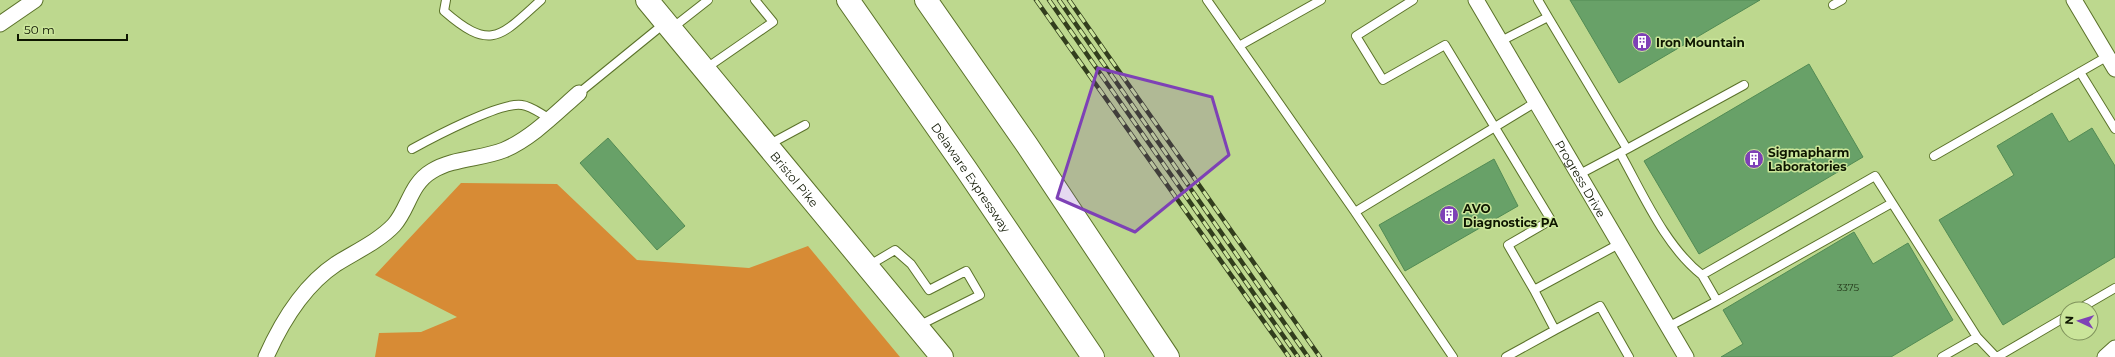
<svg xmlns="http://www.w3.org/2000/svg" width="2115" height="357" font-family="Montserrat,sans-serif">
	<rect width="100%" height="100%" fill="#bdd88e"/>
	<path fill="#d78b35" d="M461 183 557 184 637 260 749 268 808 246 900 357H375L379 333 421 332 457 317 375 275Z"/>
	<path fill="#68a168" stroke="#528b54" d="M1570 0H1760L1619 83Z
		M1809 64 1863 157 1699 254 1644 161Z
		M2052 113 2069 142 2092 128 2115 166V257L2003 325 1939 220 2014 175 1997 146Z
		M608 138 685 226 657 250 580 163Z
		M1494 159 1518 206 1405 271 1379 225Z
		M1854 232 1873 264 1908 243 1953 320 1891 357H1721L1743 344 1723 310Z"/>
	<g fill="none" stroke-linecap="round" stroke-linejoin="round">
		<defs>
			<path id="lane" d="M446 0 444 11C491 52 500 37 541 0
				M1207 0 1355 212 1536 102
				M1413 0 1356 36 1383 80 1445 45 1551 220 1508 245 1534 290 1619 244
				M1538 0 1548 17
				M1833 5 1842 0
				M671 29 708 0
				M1501 41 1548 17 1627 149 1578 175
				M1239 46 1321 0
				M705 69 773 22 755 0
				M2080 72 2115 129
				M579 93 665 23
				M768 145 805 125
				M412 149C432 138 502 101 522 105 531 106 541 114 549 118
				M1627 149 1744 85
				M1620 153C1643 194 1665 246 1702 275
				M1934 156 2108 56
				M1355 212 1453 357
				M868 266 895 250 911 264 929 290 966 271 980 295 918 326
				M1717 301 1892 203
				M2079 309 2115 288
				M1668 327 1717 301 1702 275 1875 176 1977 337
				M1555 330 1600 306 1629 357
				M1506 357 1555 330 1534 290
				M1942 357 1977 337 1996 357
				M1997 357 2067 316"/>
			<g id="street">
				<path id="s1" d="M1476 0 1686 357"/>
				<path d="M2074 0 2115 69"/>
				<path d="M0 24 35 0"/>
				<path d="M266 357C282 321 303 286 336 264 355 252 379 241 394 225 409 208 410 184 432 171 453 158 482 159 504 150 532 138 556 113 579 93"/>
				<path d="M2105 357 2115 348"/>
			</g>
			<g id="primary">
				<path id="s2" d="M647 0 942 357"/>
			</g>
			<g id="highway">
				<path id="s3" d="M848 0 966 169 1093 357"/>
				<path d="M926 0 1027 145 1168 357"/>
			</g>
		</defs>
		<use href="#lane" stroke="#5b722a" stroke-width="10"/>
		<use href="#street" stroke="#5b722a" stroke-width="17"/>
		<use href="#primary" stroke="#5b722a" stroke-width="24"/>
		<use href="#highway" stroke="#5b722a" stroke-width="24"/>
		<use href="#lane" stroke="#fff" stroke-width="8"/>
		<use href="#street" stroke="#fff" stroke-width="15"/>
		<use href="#primary" stroke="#fff" stroke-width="22"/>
		<use href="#highway" stroke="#fff" stroke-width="22"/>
		<defs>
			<path id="rail" d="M1036 0 1289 357
				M1049 0 1298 357
				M1059 0 1308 357
				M1069 0 1320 357"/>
		</defs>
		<use href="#rail" stroke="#323e1d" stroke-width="4.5"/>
		<use href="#rail" stroke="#cae59a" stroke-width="3" stroke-dasharray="9" stroke-linecap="butt"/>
	</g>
	<path fill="#7e41b6" fill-opacity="0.2" stroke="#7e41b6" stroke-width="3" stroke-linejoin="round" d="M1098 68 1212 97 1229 155 1135 232 1057 198Z"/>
	<defs>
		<symbol id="building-disc" viewBox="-11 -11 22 22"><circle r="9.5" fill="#7e41b6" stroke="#cae59a"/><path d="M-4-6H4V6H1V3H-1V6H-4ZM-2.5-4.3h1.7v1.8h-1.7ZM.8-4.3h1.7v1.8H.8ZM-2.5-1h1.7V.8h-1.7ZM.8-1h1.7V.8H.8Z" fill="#fff"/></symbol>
	</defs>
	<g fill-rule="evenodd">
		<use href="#building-disc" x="1631" y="31" width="22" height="22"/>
		<use href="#building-disc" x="1743" y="148" width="22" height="22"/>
		<use href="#building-disc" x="1438" y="204" width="22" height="22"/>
	</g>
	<g text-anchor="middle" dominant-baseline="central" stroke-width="3" stroke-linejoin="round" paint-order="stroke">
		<g font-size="10" fill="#24391a">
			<text x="1848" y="287">3375</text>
		</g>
		<g font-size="12" font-weight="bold" fill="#0e1600" stroke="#cae59a" text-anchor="start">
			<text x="1656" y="42">Iron Mountain</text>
			<text x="1768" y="152">Sigmapharm<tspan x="1768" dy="14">Laboratories</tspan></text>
			<text x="1463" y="208">AVO<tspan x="1463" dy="14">Diagnostics PA</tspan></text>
		</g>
		<g font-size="12" fill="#0e1600" stroke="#cae59a">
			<text stroke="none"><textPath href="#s2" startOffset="232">Bristol Pike</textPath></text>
			<text stroke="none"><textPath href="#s3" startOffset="216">Delaware Expressway</textPath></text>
			<text stroke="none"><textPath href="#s1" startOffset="207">Progress Drive</textPath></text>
		</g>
	</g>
	<g transform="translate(2079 321) rotate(274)"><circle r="19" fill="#cae59a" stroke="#7f925c"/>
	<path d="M0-3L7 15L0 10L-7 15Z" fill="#7e41b6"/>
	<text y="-6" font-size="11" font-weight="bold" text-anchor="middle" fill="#0e1600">N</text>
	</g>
	<path d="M18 34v6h109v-6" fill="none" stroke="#0e1600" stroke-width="2"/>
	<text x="24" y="34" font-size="12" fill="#0e1600" stroke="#cae59a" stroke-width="3" paint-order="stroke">50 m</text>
</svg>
